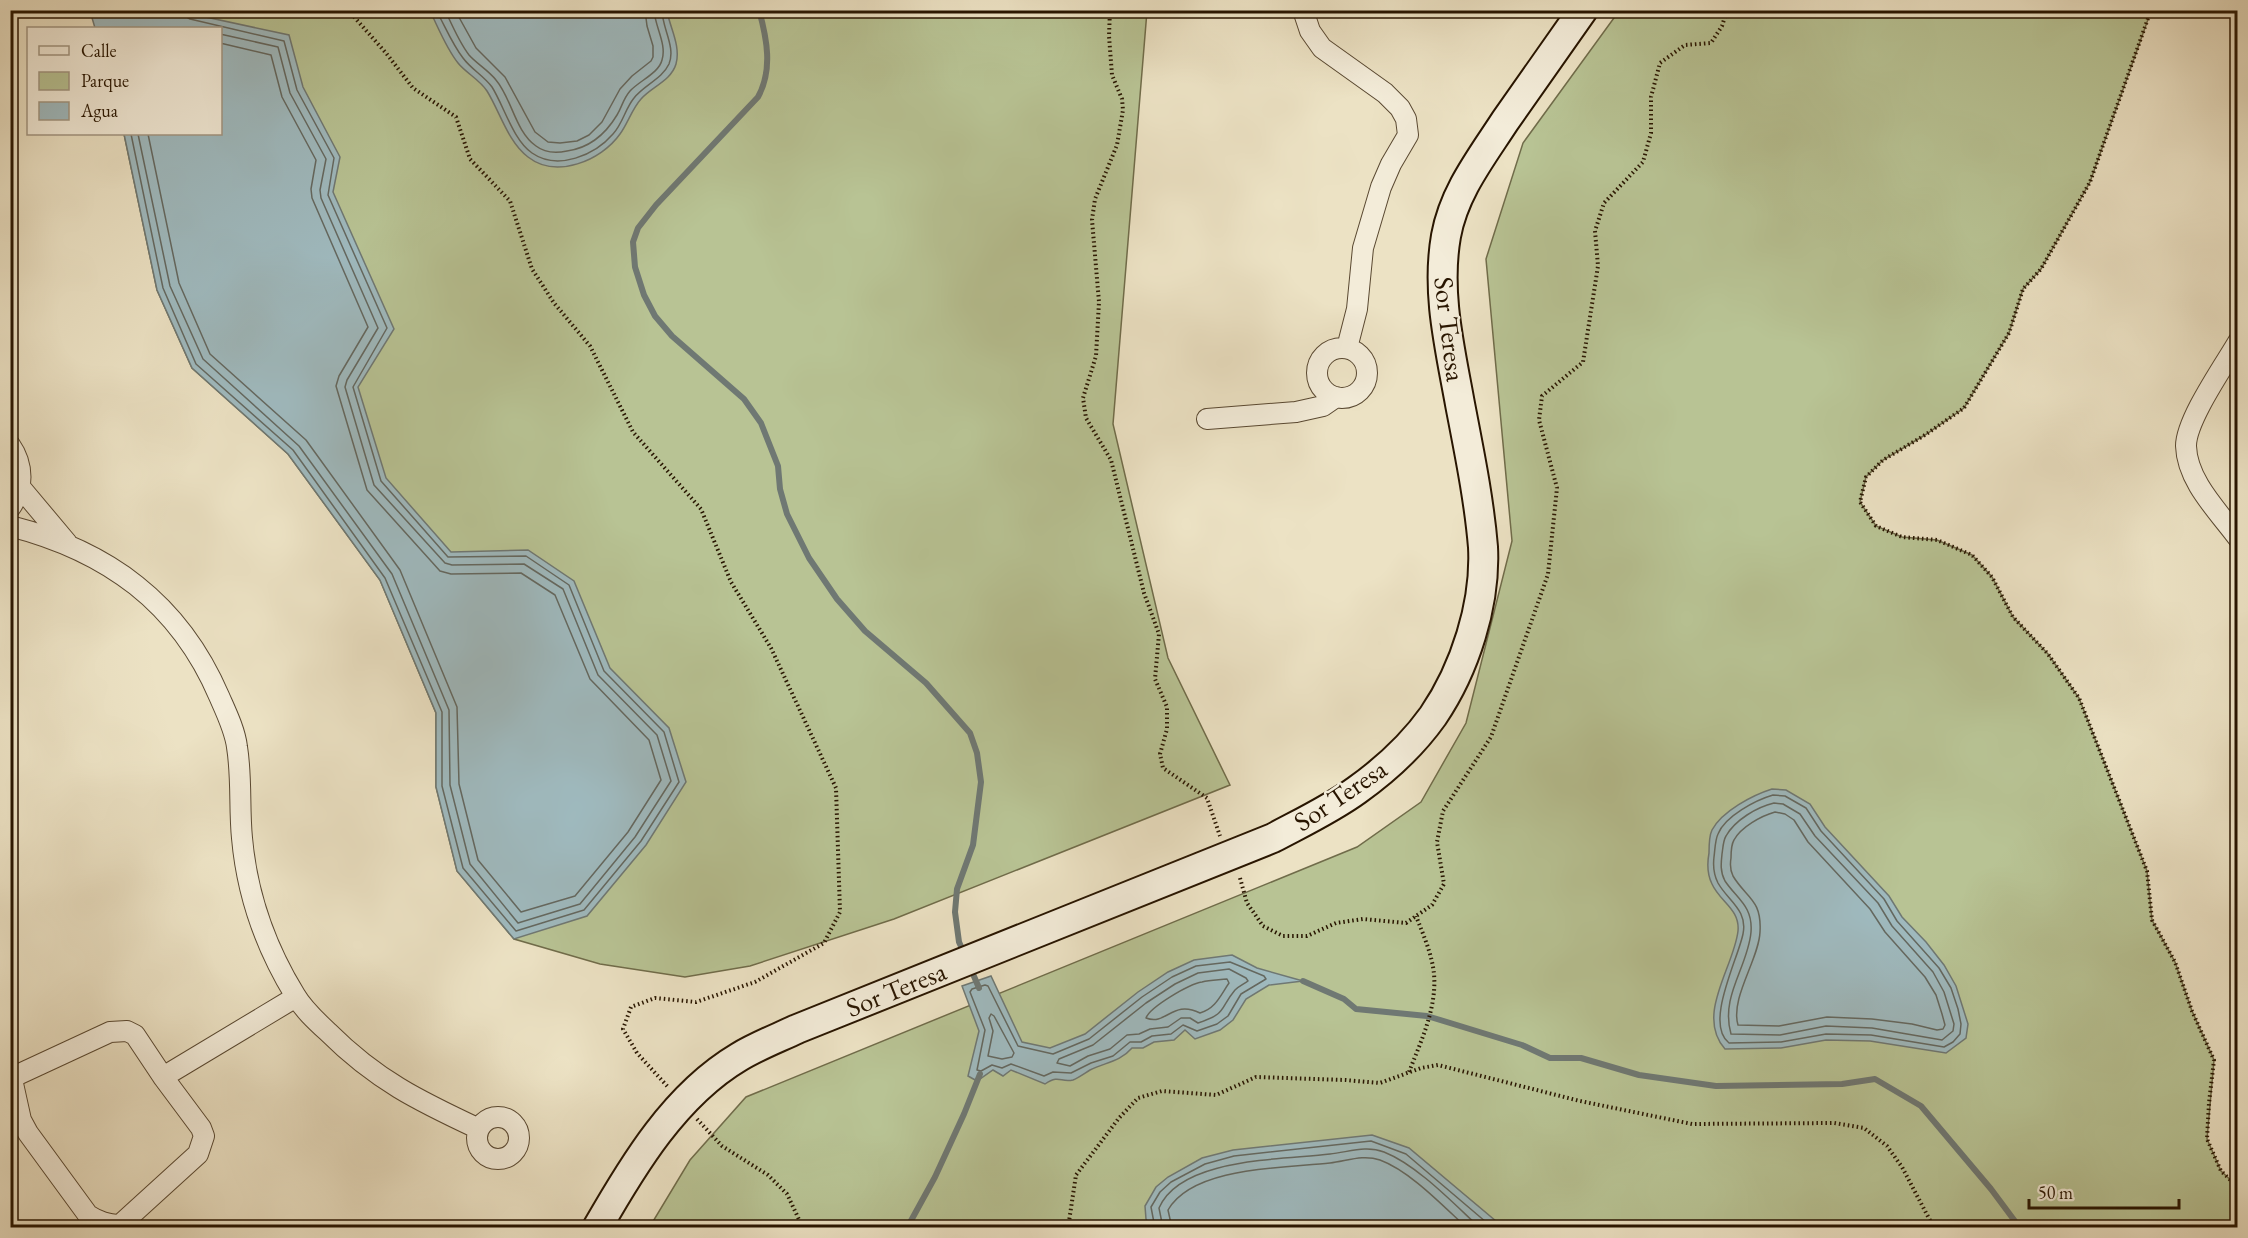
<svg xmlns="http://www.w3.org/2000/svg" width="2248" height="1238" font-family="'EB Garamond',serif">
	<rect width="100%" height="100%" fill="#ece2c4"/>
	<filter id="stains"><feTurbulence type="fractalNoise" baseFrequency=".00333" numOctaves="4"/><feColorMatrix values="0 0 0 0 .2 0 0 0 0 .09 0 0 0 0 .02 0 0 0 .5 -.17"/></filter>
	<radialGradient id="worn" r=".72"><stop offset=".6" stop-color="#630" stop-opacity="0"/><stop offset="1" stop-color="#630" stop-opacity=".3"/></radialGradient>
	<path fill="#b8c394" stroke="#706c4a" stroke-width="1.5" d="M98 11H1147L1113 424 1168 658 1230 785 894 919 750 966 685 977 600 964 514 939 457 871 436 787V713L380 580 288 454 192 368 157 290 124 134H220V28Z
		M1619 11H2151L2090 182 2041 269 2023 289 2009 333 1964 408 1925 435 1883 460 1866 477 1860 502 1876 526 1902 537 1937 540 1972 555 1992 577 2013 617 2048 654 2079 698 2147 871 2152 920 2175 962 2192 1011 2214 1060 2207 1139 2221 1171 2237 1186V1227L649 1228 690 1160 746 1097 1357 847 1421 802 1466 723 1512 541 1486 259 1523 143Z"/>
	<path fill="#9fbabf" stroke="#6f7873" stroke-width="1.5" d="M90 11H178L289 35 303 87 340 157 333 192 394 329 358 387 386 478 451 552 528 550 574 581 610 668 669 728 686 782 646 845 587 916 514 939 457 871 436 787V713L380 580 288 454 192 368 157 290 124 134H220V28H95Z
		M430 11H667C670 28 681 46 676 64 671 81 651 87 641 99 632 109 628 123 620 134 601 161 556 179 528 157 508 142 500 112 487 91 480 80 466 73 458 63 446 48 438 27 430 11Z
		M1772 789 1786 790 1810 804 1825 827 1889 896 1902 917 1926 942 1944 965 1956 986 1968 1024 1966 1038 1946 1053 1870 1041 1826 1040 1781 1048 1725 1049C1695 1015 1734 967 1738 931 1740 909 1720 902 1712 884 1707 874 1707 864 1709 853 1709 846 1709 836 1712 830 1722 811 1753 795 1772 789Z
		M1232 955 1257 968 1303 981 1269 985 1246 999 1233 1020 1220 1030 1195 1039 1185 1030 1174 1040 1154 1042 1143 1048H1132C1120 1062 1106 1062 1090 1070 1085 1073 1078 1078 1073 1080 1060 1083 1060 1074 1045 1084L1011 1070 1003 1076 993 1070 977 1081 968 1076 979 1031 962 986 991 976 1022 1042 1050 1048 1085 1034 1138 992 1168 972 1194 960Z
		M1372 1135 1409 1148 1503 1227 1150 1228 1146 1219 1145 1206 1156 1187 1168 1177 1202 1158 1233 1150Z"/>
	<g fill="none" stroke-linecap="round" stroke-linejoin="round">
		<path stroke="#646860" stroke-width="1.5" d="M436 10C445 26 452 44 463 58 471 69 484 76 492 87 504 106 513 140 532 153 558 171 595 155 613 134 623 123 625 109 634 98 644 85 662 79 669 64 676 47 662 28 662 10
			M445 10C452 25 459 42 469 55 477 64 488 70 496 80 512 99 515 131 536 146 545 153 557 153 567 151 589 148 605 135 617 115 622 107 623 99 630 91 639 81 659 73 662 60 667 44 655 27 654 10
			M455 10 476 48 505 77 535 132 548 142 560 143 577 141 589 135 602 122 620 89 632 76 651 61 653 57V46L647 26 645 10
			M131 134 163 288 196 364 293 450 385 578 442 712V786L463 868 516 931 584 910 641 841 679 782 664 732 604 671 569 585 526 556 448 557 381 481 353 387 387 328 328 195 334 158 297 90 284 41 190 19 185 16 184 10
			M138 134 170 286 203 359 299 446 392 574 449 710 450 785 470 864 518 923 580 904 635 837 671 781 657 735 598 675 563 589 524 564 452 565 445 563 374 485 345 387 347 380 378 328 321 198 320 190 326 159 290 93 278 47 220 34
			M148 134 179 283 210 354 306 440 400 570 457 707 459 784 478 860 521 912 575 896 628 832 661 780 649 740 590 679 555 595 521 573 451 574 440 571 367 490 336 386 339 376 368 327 312 198 311 189 316 160 282 97 271 55 220 43
			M1773 795 1785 796 1806 808 1821 831 1884 899 1897 921 1939 968 1951 988 1958 1009 1961 1024 1960 1034 1953 1042 1944 1047 1871 1035 1826 1034 1781 1042 1729 1043C1704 1024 1738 959 1743 934 1748 910 1728 901 1718 883 1714 875 1713 865 1714 857 1715 850 1715 840 1718 834 1725 816 1756 800 1773 795Z
			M1774 803 1783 804 1800 814 1815 836 1878 903 1892 926 1933 972 1944 992 1954 1024 1953 1031 1942 1040 1872 1028 1826 1026 1780 1035 1731 1034C1720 996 1748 967 1751 932 1753 906 1737 899 1725 881 1720 872 1721 863 1722 854 1723 848 1723 841 1726 836 1735 820 1757 807 1774 803Z
			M1775 812 1785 814 1794 820 1808 842 1870 909 1885 932 1925 977 1936 995 1942 1014 1945 1025 1943 1029 1937 1030 1912 1024 1872 1019 1827 1017 1779 1026 1738 1025C1730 998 1759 959 1760 932 1762 899 1746 898 1733 876 1730 870 1730 864 1731 858 1731 853 1731 845 1734 840 1741 827 1761 816 1775 812Z
			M1230 962 1264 976 1266 979 1241 994 1228 1016 1217 1024 1197 1031 1183 1025 1171 1034 1152 1036 1141 1042H1130L1113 1056 1091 1063 1071 1073 1053 1072 1044 1076 1011 1064 1002 1068 992 1065 981 1071 977 1070 985 1030 970 992 972 989 985 985 988 986 1018 1046 1053 1054 1089 1039 1142 997 1172 977 1196 966Z
			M1229 969 1246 978 1248 981C1244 984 1239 986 1235 990 1219 1009 1228 1013 1198 1023L1190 1018H1181L1168 1027 1150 1029 1139 1034 1127 1035 1110 1049 1088 1056 1070 1066 1057 1063 1059 1059 1093 1045 1146 1003 1175 984 1198 973Z
			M1227 979 1229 983C1220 996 1216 1008 1200 1013 1172 999 1167 1026 1146 1018 1150 1007 1189 984 1202 982 1210 980 1219 980 1227 979Z
			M991 1014 994 1016 1014 1053 1012 1057 1002 1059 988 1056 993 1031 989 1018Z
			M1155 1228 1151 1207 1160 1192 1171 1182 1205 1164 1234 1156 1371 1141 1406 1154 1493 1228
			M1163 1228 1159 1208C1181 1157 1284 1160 1330 1154 1349 1152 1366 1145 1384 1152 1417 1165 1453 1203 1480 1228
			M1172 1228 1168 1210C1193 1166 1286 1168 1330 1163 1347 1161 1363 1154 1380 1160 1410 1171 1443 1206 1467 1228"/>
		<path stroke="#6f7873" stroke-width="6" d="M759 10C767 39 773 70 758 97L656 205 638 228 633 242 635 267 644 295 655 316 672 336 744 399 761 423 778 466 780 489 787 514 809 558 837 599 865 631 926 683 970 733 977 753 981 782 973 845 957 889 955 912 959 942 965 955
			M970 967 979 988
			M1303 981 1344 999 1356 1009 1427 1016 1522 1045 1550 1058H1581L1639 1075 1716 1086 1842 1084 1875 1079 1921 1106 1991 1189 2020 1228
			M907 1228 935 1177 964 1114 980 1074"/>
		<defs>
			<path id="street" d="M1303 10 1310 31 1322 48 1385 93 1400 108 1406 119 1408 135 1391 164 1381 187 1363 248 1357 309 1347 348
				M2238 342C2224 366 2186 420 2186 446 2187 481 2218 511 2238 538
				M1317 373a25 25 0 1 1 50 0a25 25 0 1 1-50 0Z
				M1207 419 1296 412 1323 406 1336 397
				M10 445C24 465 24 489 10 508
				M20 487 67 543
				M10 526C108 551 179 603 219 696 226 712 235 730 237 747 242 778 239 808 242 838 247 895 265 946 295 995 303 1009 316 1021 328 1032 376 1080 419 1101 479 1129
				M10 1070 21 1120 28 1133 88 1215C99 1222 107 1224 120 1225L123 1228
				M13 1077 110 1032 127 1031 135 1035 163 1077 201 1128 204 1136 198 1154 120 1225
				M163 1077 296 997
				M477 1138a21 21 0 1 1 42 0a21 21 0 1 1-42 0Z"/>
			<path id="secondary" d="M597 1228C633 1165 675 1095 739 1057 757 1046 778 1038 797 1029L1273 838C1301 823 1331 809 1357 790 1385 770 1413 744 1433 716 1465 669 1486 604 1483 547 1479 499 1469 451 1460 404 1450 348 1436 293 1446 236 1454 192 1481 158 1505 121 1531 84 1557 47 1583 10"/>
		</defs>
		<use href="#street" stroke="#594831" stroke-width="22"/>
		<use href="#secondary" stroke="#281500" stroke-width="32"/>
		<path stroke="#281500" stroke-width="4" stroke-dasharray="1.5 3" stroke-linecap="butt" d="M348 10 386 53 413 88 456 117 470 159 510 201 532 269 554 303 590 346 633 432 701 509 731 582 771 648 836 788 840 912 824 943 755 982 696 1002 655 998 631 1007 623 1029 637 1053 668 1087
			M1110 10 1109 36 1112 75 1122 99 1123 110 1117 145 1095 199 1092 220 1099 302 1096 356 1083 398 1086 418 1111 460 1144 593 1159 634 1155 679 1167 707V729L1160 754 1163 768 1207 798 1220 836
			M2151 10 2090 182 2041 269 2023 289 2009 333 1964 408 1925 435 1883 460 1866 477 1860 502 1876 526 1902 537 1937 540 1972 555 1992 577 2013 617 2048 654 2079 698 2147 871 2152 920 2175 962 2192 1011 2214 1060 2209 1103 2207 1139 2221 1171 2238 1187
			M1240 878 1247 903 1263 926 1283 936H1307L1336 923 1363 919 1406 923 1432 905 1444 884 1437 842 1443 811 1491 737 1548 574 1557 488 1539 420 1542 396 1583 362 1598 266 1595 231 1604 203 1643 162 1651 133V97L1660 63 1685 45 1711 43 1722 26 1727 10
			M1409 1072C1421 1041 1437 1008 1434 974 1432 954 1423 934 1416 916
			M697 1119 722 1146 768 1175 787 1194 803 1228
			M1068 1228 1076 1175 1119 1118 1138 1098 1162 1091 1216 1095 1256 1077 1345 1080 1380 1083 1421 1068 1438 1065 1580 1101 1692 1124 1834 1123 1864 1128 1887 1146 1902 1167 1934 1228"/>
		<use href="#street" stroke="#f3ecd9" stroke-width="20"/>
		<use href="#secondary" stroke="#f3ecd9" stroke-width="28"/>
	</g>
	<g text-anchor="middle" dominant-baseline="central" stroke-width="5" stroke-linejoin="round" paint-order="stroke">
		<g font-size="27" fill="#281500" stroke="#f3ecd9">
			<text transform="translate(1450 329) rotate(83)">Sor Teresa</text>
			<text transform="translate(1340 795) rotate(-34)">Sor Teresa</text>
			<text transform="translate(896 989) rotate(-22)">Sor Teresa</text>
		</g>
	</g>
	<rect width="2248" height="1238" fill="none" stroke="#ece2c4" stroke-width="36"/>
	<rect x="12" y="12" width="2224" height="1214" fill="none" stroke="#281500" stroke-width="3"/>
	<rect x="18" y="18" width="2212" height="1202" fill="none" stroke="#281500" stroke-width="1.5"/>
	<rect x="27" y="27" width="195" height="108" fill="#f3ecd9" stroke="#a29682" stroke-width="1.5"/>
	<rect x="39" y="46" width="30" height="9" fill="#f3ecd9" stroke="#a29682" stroke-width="1.5"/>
	<text x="81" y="57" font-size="18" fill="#281500">Calle</text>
	<rect x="39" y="72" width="30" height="18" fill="#b8c394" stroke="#a29682" stroke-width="1.5"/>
	<text x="81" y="87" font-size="18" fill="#281500">Parque</text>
	<rect x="39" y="102" width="30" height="18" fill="#9fbabf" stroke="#a29682" stroke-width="1.5"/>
	<text x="81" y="117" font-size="18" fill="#281500">Agua</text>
	<path d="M2029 1199v9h150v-9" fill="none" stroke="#281500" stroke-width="3"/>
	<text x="2038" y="1199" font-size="18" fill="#281500" stroke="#f3ecd9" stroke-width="4.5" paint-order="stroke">50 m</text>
	<rect width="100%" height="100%" filter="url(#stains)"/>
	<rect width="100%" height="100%" fill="url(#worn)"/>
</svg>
